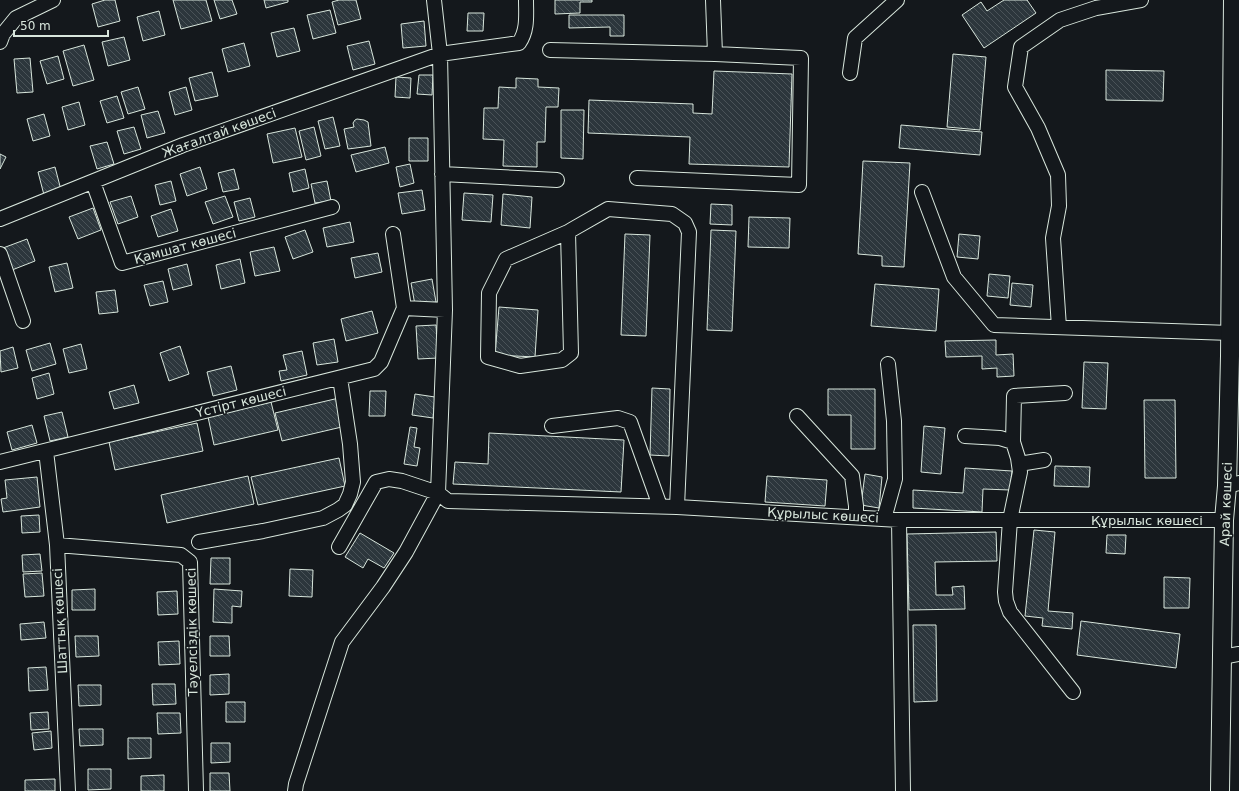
<svg xmlns="http://www.w3.org/2000/svg" width="1239" height="791" font-family="'DejaVu Sans',sans-serif">
	<defs>
		<pattern id="building-back-hatch" width="6" height="6" patternUnits="userSpaceOnUse"><rect width="6" height="6" fill="#2c363c"/><path d="M-1 5l2 2M0 0l6 6M5-1l2 2" fill="none" stroke="#4a5358"/></pattern>
	</defs>
	<rect width="100%" height="100%" fill="#14181c"/>
	<path fill="url(#building-back-hatch)" stroke="#d8e6dc" d="M105 0H115L120 21 98 27 92 4Z
		M173 0H206L212 21 181 29Z
		M214 0H232L237 14 220 19Z
		M264 0H288V2L266 8Z
		M339 0H356L361 19 338 25 332 2Z
		M555 0H592V2H580V13L555 14Z
		M1004 0H1027L1036 13 984 48 962 15 981 2 987 11Z
		M330 10 336 33 313 39 307 15Z
		M159 11 165 35 143 41 137 17Z
		M468 13H484L483 31H467Z
		M569 15H624V36H610V27L569 28Z
		M424 21 426 46 403 48 401 24Z
		M294 28 300 51 277 57 271 33Z
		M124 37 130 60 108 66 102 42Z
		M369 41 375 64 353 70 347 46Z
		M244 43 250 66 228 72 222 49Z
		M84 45 94 80 73 86 63 51Z
		M953 54 986 57 980 130 947 127Z
		M58 56 64 79 47 84 40 61Z
		M30 58 33 92 17 93 14 59Z
		M1106 70 1164 71 1163 101 1106 100Z
		M714 71 792 74 789 167 689 164 690 137 588 133 589 100 693 104V113L712 114Z
		M212 72 218 96 195 101 189 78Z
		M419 75H433L432 95 417 94Z
		M396 77 411 78 410 98 395 97Z
		M516 78 538 79V87L559 88 558 107H546L545 142H537V167L503 166 504 140 483 139 484 108H498L499 87 516 88Z
		M138 87 145 109 128 114 121 92Z
		M186 87 192 110 175 115 169 92Z
		M117 96 124 118 107 123 100 101Z
		M79 102 85 125 68 130 62 107Z
		M561 110H584L583 159 561 158Z
		M158 111 165 133 147 138 141 115Z
		M44 114 50 136 33 141 27 119Z
		M333 117 340 146 325 149 318 121Z
		M357 119 364 120 368 122 371 146 348 149 344 129 354 127 353 123 355 120Z
		M901 125 982 132 980 155 899 148Z
		M134 127 141 149 124 154 117 131Z
		M314 127 321 156 306 160 299 131Z
		M295 128 302 157 273 163 267 134Z
		M409 138H428V161H409Z
		M107 142 114 164 97 169 90 146Z
		M385 147 389 163 356 172 351 155Z
		M0 154 6 157 0 169Z
		M863 161 910 163 904 267 882 266V256L858 254Z
		M410 164 414 183 400 187 396 167Z
		M55 167 61 190 44 195 38 172Z
		M200 167 207 189 187 196 180 174Z
		M234 169 239 189 223 192 218 173Z
		M305 169 309 188 293 192 289 173Z
		M171 181 176 201 160 205 155 185Z
		M327 181 331 201 315 203 311 184Z
		M422 190 425 210 402 214 398 193Z
		M464 193 493 195 491 222 462 220Z
		M503 194 532 197 530 228 501 225Z
		M131 196 138 217 118 224 110 202Z
		M225 196 233 217 213 224 205 202Z
		M250 198 255 217 239 221 234 202Z
		M711 204 732 205V225L710 224Z
		M93 208 101 230 78 239 69 217Z
		M171 209 178 231 158 237 151 216Z
		M749 217 790 218 789 248 748 247Z
		M350 222 354 242 327 247 323 228Z
		M305 230 313 252 293 259 285 237Z
		M711 230 736 231 732 331 707 330Z
		M625 234 650 235 646 336 621 335Z
		M959 234 980 236 978 259 957 257Z
		M27 239 35 261 12 270 3 248Z
		M274 247 280 271 255 276 250 252Z
		M378 253 382 272 355 278 351 258Z
		M240 259 245 283 221 289 216 265Z
		M67 263 73 288 55 292 49 267Z
		M187 264 192 285 173 290 168 269Z
		M989 274 1010 276 1008 298 987 296Z
		M432 279 436 302 415 305 411 283Z
		M163 281 168 302 150 306 144 285Z
		M1012 283 1033 285 1031 307 1010 305Z
		M875 284 939 289 936 331 871 326Z
		M115 290 118 312 99 314 96 292Z
		M499 307 538 310 535 357 495 355Z
		M372 311 378 333 346 341 341 319Z
		M436 325 438 358 418 359 416 326Z
		M334 339 338 362 317 365 313 343Z
		M996 340V355L1013 354 1014 376 997 377V368L982 369V356L946 357 945 341Z
		M50 343 56 364 32 371 26 350Z
		M81 344 87 369 69 373 63 349Z
		M180 346 189 374 169 381 160 353Z
		M13 347 18 368 1 372 0 351Z
		M302 351 307 375 281 381 279 371 287 370 283 355Z
		M1084 362 1108 363 1106 409 1082 408Z
		M231 366 237 390 213 396 207 372Z
		M49 373 54 394 37 399 32 378Z
		M134 385 139 403 114 409 109 392Z
		M652 388 670 389 669 456 650 455Z
		M828 389H875V449H851V415H828Z
		M370 391H386L385 416H369Z
		M415 394 435 397 433 418 412 415Z
		M339 398 346 426 282 441 275 413Z
		M1144 400H1175L1176 478H1145Z
		M271 402 278 430 214 445 208 417Z
		M62 412 68 437 50 441 44 416Z
		M197 423 203 451 115 470 109 442Z
		M32 425 37 443 12 450 7 432Z
		M924 426 945 428 941 474 921 472Z
		M410 427 417 428 414 447 420 448 417 466 404 464Z
		M489 433 624 440 621 492 453 484 455 462 488 464Z
		M339 458 345 486 258 505 251 477Z
		M1055 466 1090 467 1089 487 1054 486Z
		M965 468 1012 471 1010 490 983 489 982 512 913 508V490L963 493Z
		M865 474 882 477 879 508 861 505Z
		M248 476 254 504 167 523 161 495Z
		M767 476 827 480 825 506 765 502Z
		M37 477 40 507 3 512 1 499 7 498 5 480Z
		M39 515 40 532 22 533 21 516Z
		M1034 530 1055 532 1048 611 1073 613 1072 629 1042 626 1043 618 1025 616Z
		M996 532 997 561 935 562 936 595H953L952 587 964 586 965 609 909 610 907 534Z
		M360 533 394 553 384 568 368 559 363 568 345 557Z
		M1107 535H1126L1125 554 1106 553Z
		M40 554 42 571 23 572 22 555Z
		M211 558H230V584H210Z
		M290 569 313 570 312 597 289 596Z
		M42 573 44 596 25 597 23 574Z
		M1164 577 1190 578 1189 608H1164Z
		M95 589V610H72V590Z
		M214 589 242 591 241 607 232 606V623L213 622Z
		M177 591 178 614 158 615 157 592Z
		M1081 621 1180 634 1176 668 1077 655Z
		M44 622 46 638 21 640 20 624Z
		M913 625H936L937 701 914 702Z
		M75 636H98L99 656 76 657Z
		M210 636H229L230 656H210Z
		M179 641 180 664 159 665 158 642Z
		M46 667 48 690 29 691 28 668Z
		M229 674V694L210 695V675Z
		M152 684H175L176 704 153 705Z
		M78 685H101V705L79 706Z
		M226 702H245V722H226Z
		M48 712 49 729 31 730 30 713Z
		M157 713H180L181 733 158 734Z
		M79 729H103V745L80 746Z
		M51 731 52 748 34 750 32 733Z
		M128 738H151V758L128 759Z
		M211 743H230V762L211 763Z
		M88 769H111V789L88 790Z
		M210 773H229L230 791H210Z
		M164 775V791H141V776Z
		M55 779V791H25V780Z"/>
	<g fill="none" stroke-linecap="round" stroke-linejoin="round">
		<defs>
			<path id="minor" d="M434 0 440 54 445 310 438 493 448 501 677 507 899 520H1224
				M713 0 715 54
				M0 42 3 34 16 18 53 0
				M550 50 715 54 801 58 799 185 637 178
				M850 73 855 38 897 0
				M442 174 557 180
				M93 182 122 263 332 207
				M922 192 954 277 994 325 1231 333
				M0 219 183 145 440 54 519 43C528 30 526 15 526 0
				M568 232 571 353 562 360 520 366 488 357 489 293 506 259 568 232 573 229 608 209 672 214 685 223 689 232 677 507
				M393 234 404 308
				M0 254 23 321
				M1059 327 1053 238 1059 206 1058 175 1038 128 1015 87 1021 47 1060 20 1096 8 1141 0
				M797 416 852 476 856 506V517
				M552 426 618 418 630 422 660 506
				M965 436 1000 438 1013 442 1018 458 1020 472 1010 520 1005 592 1006 601 1010 612 1073 692
				M1013 442 1014 396 1065 393
				M46 451 57 545 68 791
				M0 462 374 369 381 362 404 308 445 310
				M1019 464 1044 460
				M1227 486 1239 483
				M884 519 895 479 894 421 888 364
				M899 520 903 791
				M199 542 263 531 323 518 338 510 345 505 350 494 353 482 350 444 340 378
				M57 545 181 555 190 562 196 791
				M1222 657 1239 654
				M295 791 296 784 342 642 383 587 406 552 438 493 402 481 389 479 376 482 339 547"/>
			<path id="major" d="M1220 791 1224 520 1227 486 1230 356 1233 0"/>
		</defs>
		<use href="#minor" stroke="#d8e6dc" stroke-width="16"/>
		<use href="#major" stroke="#d8e6dc" stroke-width="20"/>
		<use href="#minor" stroke="#14181c" stroke-width="14"/>
		<use href="#major" stroke="#14181c" stroke-width="18"/>
	</g>
	<g text-anchor="middle" dominant-baseline="central" stroke-width="3" stroke-linejoin="round" paint-order="stroke">
		<g font-size="13" fill="#d8e6dc" stroke="#14181c">
			<text transform="translate(219 133) rotate(-20)">Жағалтай көшесі</text>
			<text transform="translate(185 246) rotate(-15)">Қамшат көшесі</text>
			<text transform="translate(241 402) rotate(-14)">Үстірт көшесі</text>
			<text transform="translate(1226 504) rotate(-88)">Арай көшесі</text>
			<text transform="translate(823 515) rotate(3)">Құрылыс көшесі</text>
			<text x="1147" y="520">Құрылыс көшесі</text>
			<text transform="translate(60 621) rotate(-93)">Шаттық көшесі</text>
			<text transform="translate(192 632) rotate(-91)">Тәуелсіздік көшесі</text>
		</g>
	</g>
	<path d="M14 30v6h94v-6" fill="none" stroke="#d8e6dc" stroke-width="2"/>
	<text x="20" y="30" font-size="12" fill="#d8e6dc" stroke="#14181c" stroke-width="3" paint-order="stroke">50 m</text>
</svg>
